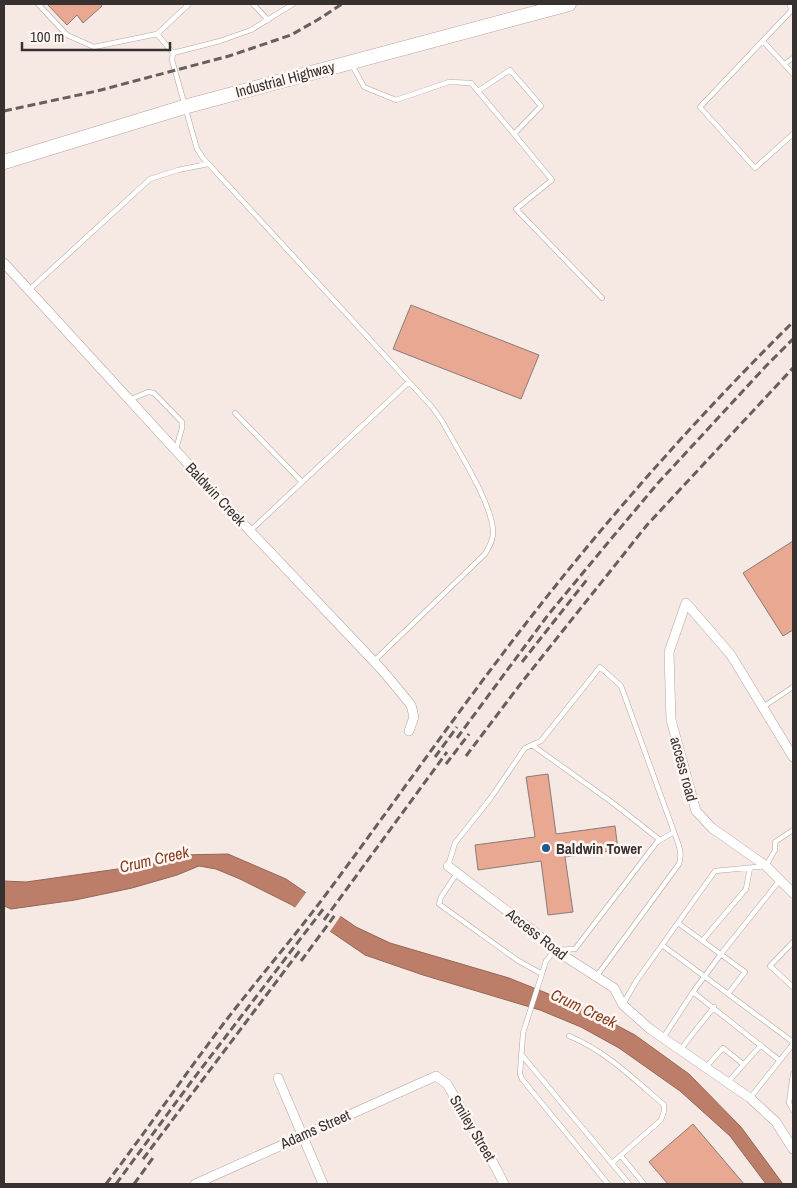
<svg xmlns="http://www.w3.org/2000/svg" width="797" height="1188" font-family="'Archivo Narrow',sans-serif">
	<rect width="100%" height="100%" fill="#f6e8e3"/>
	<path fill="#bc7e68" stroke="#946757" d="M228 854 286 879 356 927 390 943 509 978 586 1009 635 1035 689 1074 741 1127 783 1184H766L730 1136 680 1091 619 1048 581 1027 540 1010 423 975 365 955 292 905 240 879 216 869 199 866 177 875 132 888 75 900 11 909 4 906V881L26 882 167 862 181 855Z"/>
	<path fill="#f6e8e3" d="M308 890 342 914 329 933 294 909Z"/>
	<path fill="#e9a891" stroke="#887c78" d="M47 4H101L102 6 83 23 77 15 67 25Z
		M411 305 539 355 521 399 393 349Z
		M793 541V630L783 636 743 573Z
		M548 774 556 834 615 826 618 850 565 857 573 912 548 915 541 861 478 870 475 845 535 837 526 777Z
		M693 1124 744 1184H668L649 1162Z"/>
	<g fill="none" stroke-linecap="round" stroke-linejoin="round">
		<defs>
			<path id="service" d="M38 4 67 35 94 47 157 34 173 53
				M253 4 268 20
				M293 4 251 30 220 41 173 53 172 60 197 149 203 158 432 407 442 421C456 447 494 506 493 533 493 541 489 547 485 554L374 661
				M790 4 791 11 700 107 755 168 793 134
				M157 34 189 4
				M763 41 793 74
				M351 63 364 87 396 100 449 82 471 83 514 134 541 106 510 70 478 91
				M784 64 793 58
				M514 134 552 180 516 209 602 298
				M29 290 150 179 178 170 208 164
				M129 400 148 392 154 393 182 422V428L176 449
				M235 413 302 482
				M250 531 409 382
				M763 707 793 687
				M532 745 613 803 660 840
				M448 866 455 843 490 799 525 748 541 741 600 667 621 686 674 832 657 842 575 949 555 950 546 961 523 1033 520 1074 522 1079 608 1184
				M457 873 441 897 439 904 517 960 542 974
				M678 923 745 972 728 994
				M702 941 746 889 750 868
				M793 942 770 966 793 987
				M662 945 793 1042
				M596 977 679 864C683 853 678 843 674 832
				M623 1004 637 980 715 871 766 866 775 850V842L793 830
				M569 1036C606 1051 635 1080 664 1105V1111L661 1120 612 1163
				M663 1038 693 992
				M680 1050 714 1007
				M521 1054 629 1184
				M779 1060 693 992 721 954 780 880
				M706 1067 723 1048 743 1064
				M793 1074 789 1103 793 1110
				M728 1082 761 1045
				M750 1098 793 1044
				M621 1156 644 1184"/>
			<path id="minor" d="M4 263 235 515 383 671 411 705 414 717 409 731
				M793 757 731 655 686 603 669 652 671 720 696 811 712 828 766 866 793 893
				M448 866 536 933 555 950 614 988 623 1005 650 1029 750 1098 776 1122 793 1149
				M278 1078 323 1184
				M195 1184 436 1076 447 1084 496 1168 504 1184"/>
			<path id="primary" d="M4 162 184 107 569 4"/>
		</defs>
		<use href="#service" stroke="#b3a6a2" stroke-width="5.5"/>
		<use href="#minor" stroke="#b3a6a2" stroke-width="10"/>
		<use href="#primary" stroke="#b3a6a2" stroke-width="15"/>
		<use href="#service" stroke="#fff" stroke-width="4.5"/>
		<use href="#minor" stroke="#fff" stroke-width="9"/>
		<use href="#primary" stroke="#fff" stroke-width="14"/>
		<path stroke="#665f5c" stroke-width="3" stroke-dasharray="8 4" stroke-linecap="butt" d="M4 111 97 91 229 56 291 35 319 19 342 4
			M522 662 589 577
			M457 738 548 615 611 539 658 483 766 366 793 339
			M466 756 522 682 647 525 793 368
			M435 757 457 727
			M446 764 469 734
			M324 920 447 752
			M301 961 335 915
			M143 1159 301 949
			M106 1184C146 1131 184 1076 224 1023 258 979 294 937 327 893 386 814 442 734 501 656 590 538 688 426 793 322
			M116 1184 191 1082 324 908
			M134 1184 155 1155"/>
	</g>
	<circle fill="#1e5a90" stroke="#fff7f4" stroke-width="2" cx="546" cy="848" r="5"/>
	<g text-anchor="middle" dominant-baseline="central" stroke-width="5" stroke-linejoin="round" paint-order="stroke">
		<g font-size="15" fill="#36312f" stroke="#fff7f4">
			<text transform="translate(285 79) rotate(-15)">Industrial Highway</text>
			<text transform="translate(216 494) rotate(47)">Baldwin Creek</text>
			<text transform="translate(684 769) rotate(75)">access road</text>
			<text transform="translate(537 934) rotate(38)">Access Road</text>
			<text transform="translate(473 1128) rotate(59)">Smiley Street</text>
			<text transform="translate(315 1129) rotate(-24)">Adams Street</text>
		</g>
		<g font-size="15" font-weight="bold" fill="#36312f" stroke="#fff7f4" text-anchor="start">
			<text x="556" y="848">Baldwin Tower</text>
		</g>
		<g font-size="16" font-style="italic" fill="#893b1e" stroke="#fff7f4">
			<text transform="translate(154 859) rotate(-13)">Crum Creek</text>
			<text transform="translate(584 1008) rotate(25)">Crum Creek</text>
		</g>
	</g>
	<rect width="797" height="1188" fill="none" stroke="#36312f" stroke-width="10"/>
	<path d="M22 42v8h148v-8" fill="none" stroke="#36312f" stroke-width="2.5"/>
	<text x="30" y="42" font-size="15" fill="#36312f" stroke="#fff7f4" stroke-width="4" paint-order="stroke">100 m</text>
</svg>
